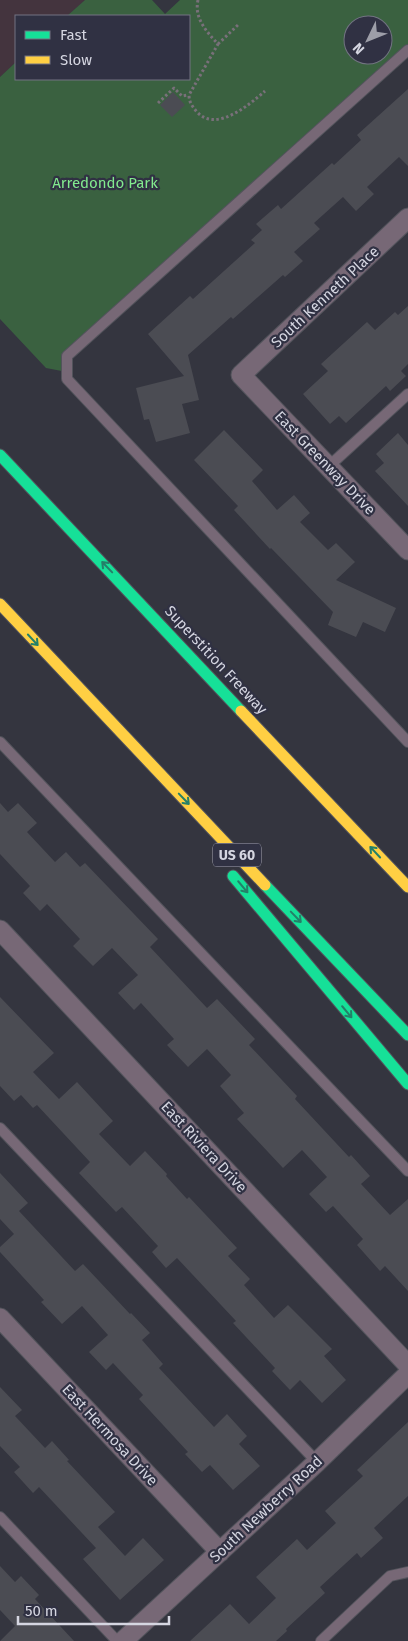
<svg xmlns="http://www.w3.org/2000/svg" width="408" height="1641" font-family="'Fira Sans',sans-serif">
	<rect width="100%" height="100%" fill="#34353f"/>
	<path fill="#44343e" d="M0 0H85L67 16H16V62L0 77Z"/>
	<path fill="#3a6140" fill-rule="evenodd" d="M85 0H152L165 14 180 0H408V50L67 356V372L46 368 0 319V77L16 62V79H189V16H67ZM353 25H383V55H353Z"/>
	<path fill="#4b4c53" d="M408 89V166L399 157 367 187 374 194 356 211 343 197 314 223 320 229 294 252 303 261 285 277 283 275 233 319 231 317 188 355 199 400 182 404 190 433 156 442 149 419 144 420 136 388 184 376 148 334 190 296 193 299 255 243 251 240 262 230 256 224 278 205 281 209 332 163 334 165 361 140 357 135Z
		M173 92 185 105 172 117 160 105Z
		M408 306V364L401 371 406 376 390 391 386 386 346 423 339 416 330 424 303 394 328 371 321 364 367 322 375 330 395 312 398 315Z
		M224 430 263 470 252 481 277 510 294 495 310 513 300 522 328 550 336 543 355 562 336 580 396 608 385 632 363 622 356 637 328 625 333 612 271 548 270 549 234 510 238 506 194 460Z
		M398 433 408 445V506L375 471 384 463 376 454Z
		M0 803 8 812 18 803 37 823 27 832 55 862 66 852 80 867 85 863 158 939 150 947 207 1008 217 999 255 1039 249 1045 297 1096 295 1099 349 1157 351 1155 370 1176 361 1184 390 1215 408 1199V1291L385 1266 380 1271 357 1245 363 1239 333 1206 326 1212 309 1194 327 1177 302 1150 283 1168 237 1119 244 1113 220 1086 231 1075 207 1049 188 1067 167 1045 174 1039 141 1003 134 1010 118 993 138 975 112 948 93 966 73 946 80 939 47 904 40 911 23 893 30 886 0 854Z
		M0 997 54 1053 33 1072 59 1099 77 1082 113 1121 99 1134 130 1166 145 1151 167 1174 166 1176 187 1199 189 1197 237 1248 228 1256 250 1279 244 1285 274 1318 288 1305 332 1349 324 1356 346 1380 322 1403 300 1380 290 1390 272 1371 275 1368 233 1323 236 1321 177 1258 166 1268 152 1252 158 1246 122 1207 116 1212 79 1173 90 1162 37 1105 33 1108 21 1095 14 1101 0 1086Z
		M0 1173 28 1203 19 1211 75 1271 83 1264 130 1314 131 1313 150 1333 142 1340 163 1364 159 1368 214 1427 227 1414 247 1436 239 1444 260 1466 233 1490 210 1465 202 1472 185 1454 188 1452 139 1399 143 1395 113 1363 106 1370 89 1352 108 1335 82 1306 62 1324 41 1302 44 1300 0 1252V1247L14 1234 0 1219Z
		M0 1387 22 1410 15 1416 45 1448 52 1441 69 1460 67 1461 115 1512 98 1527 125 1556 143 1538 164 1560 120 1600 83 1559 96 1548 39 1487 33 1493 14 1472 20 1467 0 1446Z
		M408 1422V1496L374 1528 383 1538 361 1558 357 1553 320 1587 325 1593 286 1629 287 1631 276 1641H190L230 1604 249 1624 276 1598 256 1577 297 1539 307 1550 336 1523 325 1511 363 1476 357 1470Z
		M0 1566 15 1582 21 1576 39 1595 35 1599 74 1641H0L15 1626 0 1610Z"/>
	<g fill="none" stroke-linecap="round" stroke-linejoin="round">
		<defs>
			<path id="lane" d="M408 50 67 356V379L408 742
				M328 467 408 394
				M0 742 408 1171
				M0 1128 317 1462
				M0 1517 117 1641
				M321 1641 390 1576 408 1572"/>
			<path id="street" d="M408 218 241 375 408 550
				M0 930 408 1365
				M0 1318 220 1552
				M123 1641 317 1462 408 1374"/>
			<path id="fast" d="M0 455 241 711
				M233 876 408 1084
				M265 885 408 1035"/>
			<path id="slow" d="M0 604 265 885
				M241 711 408 887"/>
		</defs>
		<use href="#lane" stroke="#52535b" stroke-width="12"/>
		<use href="#street" stroke="#52535b" stroke-width="21"/>
		<use href="#fast" stroke="#52535b" stroke-width="13"/>
		<use href="#slow" stroke="#52535b" stroke-width="13"/>
		<path stroke="#79707a" stroke-width="3" stroke-dasharray="2.5 2.5" stroke-linecap="butt" d="M198 0C194 18 206 31 218 44L189 95C189 102 192 106 197 112 216 133 249 105 265 91
			M218 44 239 24
			M158 103 174 88 182 96 188 95"/>
		<use href="#lane" stroke="#776876" stroke-width="10"/>
		<use href="#street" stroke="#776876" stroke-width="19"/>
		<use href="#fast" stroke="#16e098" stroke-width="11"/>
		<use href="#slow" stroke="#ffcf43" stroke-width="11"/>
	</g>
	<defs><path id="oneway-shaft" d="M-6 0H5M1.5-3L5.5 0L1.5 3" fill="none" stroke-width="1.6" stroke-linecap="round" stroke-linejoin="round" transform="scale(1.25)"/></defs>
	<g stroke="#248069">
		<use href="#oneway-shaft" transform="translate(107 567) rotate(-134)"/>
		<use href="#oneway-shaft" transform="translate(33 640) rotate(47)"/>
		<use href="#oneway-shaft" transform="translate(184 799) rotate(46)"/>
		<use href="#oneway-shaft" transform="translate(375 852) rotate(-133)"/>
		<use href="#oneway-shaft" transform="translate(243 887) rotate(50)"/>
		<use href="#oneway-shaft" transform="translate(296 917) rotate(46)"/>
		<use href="#oneway-shaft" transform="translate(347 1012) rotate(50)"/>
	</g>
	<g text-anchor="middle" dominant-baseline="central" stroke-width="4.5" stroke-linejoin="round" paint-order="stroke">
		<rect fill="#303143" stroke="#a4a4b2" stroke-width="1" x="213" y="843.5" width="48" height="23" rx="4"/>
		<g font-size="14" font-weight="bold" fill="#d5d6e1">
			<text x="237" y="855">US 60</text>
		</g>
		<g font-size="15" fill="#82ea8e" stroke="#303143">
			<text x="105" y="183">Arredondo Park</text>
		</g>
		<g font-size="15" fill="#d5d6e1" stroke="#303143">
			<text transform="translate(325 297) rotate(-43)">South Kenneth Place</text>
			<text transform="translate(325 463) rotate(46)">East Greenway Drive</text>
			<text transform="translate(216 660) rotate(47)">Superstition Freeway</text>
			<text transform="translate(204 1147) rotate(47)">East Riviera Drive</text>
			<text transform="translate(110 1435) rotate(47)">East Hermosa Drive</text>
			<text transform="translate(266 1509) rotate(-43)">South Newberry Road</text>
		</g>
	</g>
	<rect x="15" y="15" width="175" height="65" fill="#303143" stroke="#727382"/>
	<rect x="25" y="31" width="25" height="8" fill="#16e098" stroke="#727382"/>
	<text x="60" y="40" font-size="15" fill="#d5d6e1">Fast</text>
	<rect x="25" y="56" width="25" height="8" fill="#ffcf43" stroke="#727382"/>
	<text x="60" y="65" font-size="15" fill="#d5d6e1">Slow</text>
	<g transform="translate(368 40) rotate(227)"><circle r="24" fill="#303143" stroke="#727382"/>
	<path d="M0-4L9 19L0 12L-9 19Z" fill="#9d9ea8"/>
	<text y="-8" font-size="14" font-weight="bold" text-anchor="middle" fill="#d5d6e1">N</text>
	</g>
	<path d="M18 1616v8h151v-8" fill="none" stroke="#d5d6e1" stroke-width="2.5"/>
	<text x="25" y="1616" font-size="15" fill="#d5d6e1" stroke="#303143" stroke-width="4" paint-order="stroke">50 m</text>
</svg>
